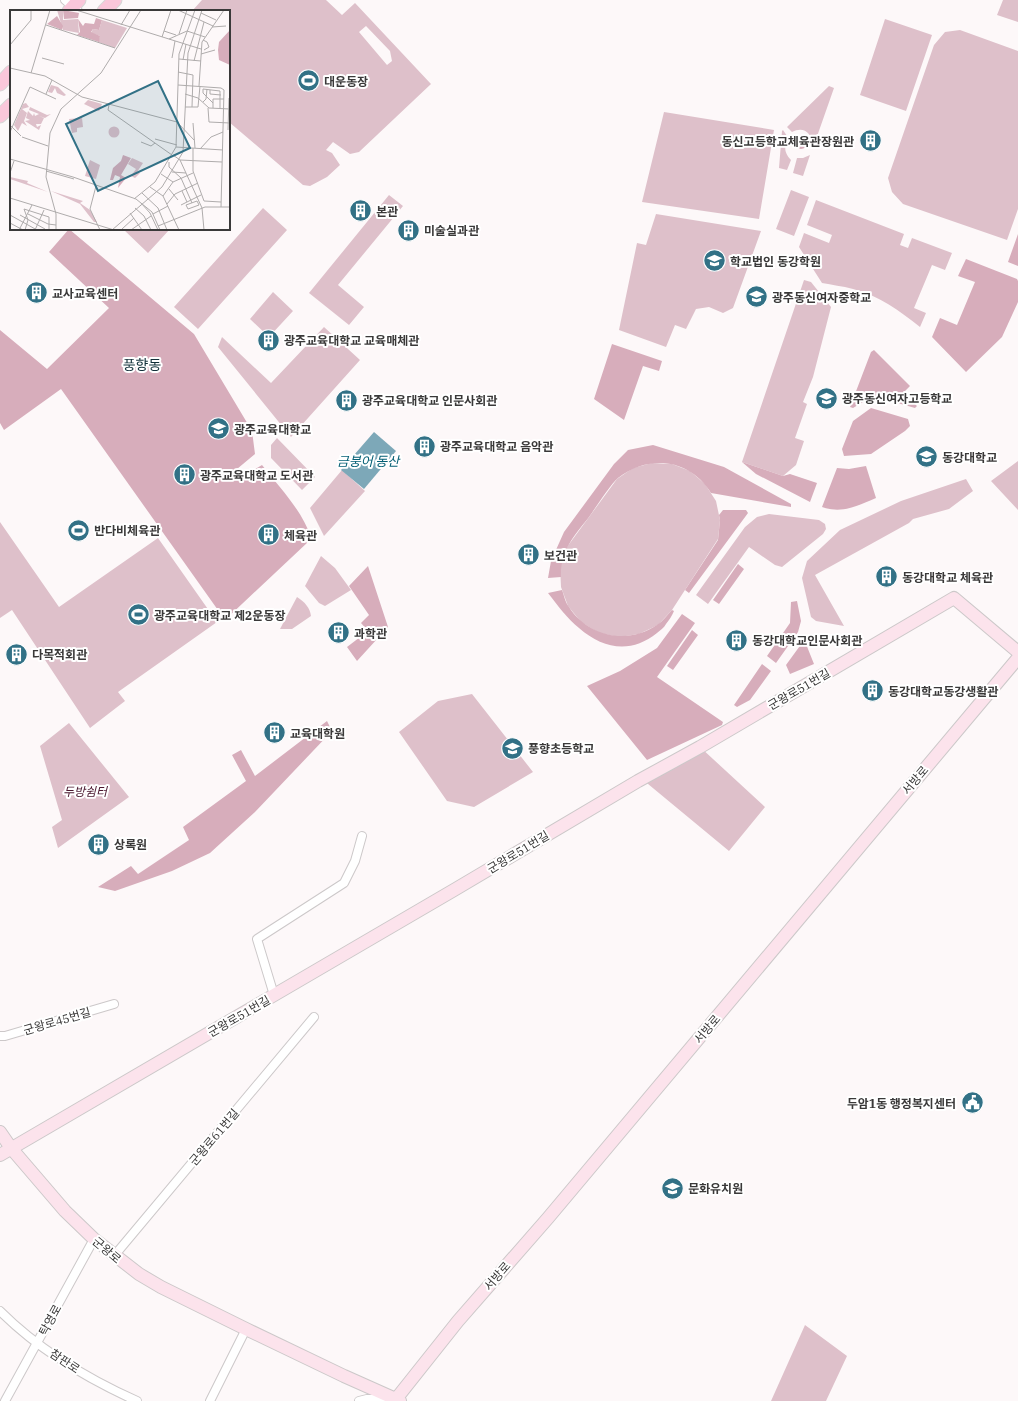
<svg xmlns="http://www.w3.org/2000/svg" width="1018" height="1401" font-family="'IBM Plex Serif','Noto Sans KR',serif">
	<rect width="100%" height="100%" fill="#fdf8f9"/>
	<path fill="#dec0ca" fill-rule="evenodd" d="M202 0H326L342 15 355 3 431 84 359 152 350 154 333 142 326 150 332 153 340 165 327 177 310 186 303 185 229 122V11H192ZM366 26 390 51 392 61 387 65 359 32Z
		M1003 0H1018V22L997 15Z
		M885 19 932 35 906 111 860 95Z
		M960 30 1018 51V209L1007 240 903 204 892 192 888 178 934 45 945 32Z
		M829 86 834 88 814 145C811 133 804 126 792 132L787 127Z
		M664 112 774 130 759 219 642 202Z
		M783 130 787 136C785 147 783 151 791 160L787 170 779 168 782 131Z
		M810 155 803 176 793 173 797 158H803Z
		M791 190 809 197 794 236 776 229Z
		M389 195 403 206 338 285 364 307 349 325 309 293Z
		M816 200 904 234 900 245 908 248 912 238 952 253 945 270 932 265 914 308 926 313 920 327C900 311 878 295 853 289 842 286 832 285 822 283L799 247 804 233 829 243 832 235 807 225Z
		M263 208 287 230 198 329 174 307Z
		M656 214 761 231 733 308 723 313 709 307 696 309 686 329 675 325 666 347 619 330 637 243 646 245Z
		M123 229H170L148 253Z
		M804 280 811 282 831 307 813 377 803 402 807 404 795 438 804 441 796 465 783 476 742 462Z
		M273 292 293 311 269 337 250 319Z
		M324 327 360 360 291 437 218 347 222 337 271 383Z
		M277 438 315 477 302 490 271 458V445Z
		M1018 461V510L991 481Z
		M652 463 672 464 690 471 705 484 716 501 720 520 718 539 672 610 658 625 639 634 619 637 599 633 581 622 568 606 561 587 560 566 567 547 617 479 633 468Z
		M342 470 365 491 324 536 310 508Z
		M966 479 973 491 949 509 913 519 909 523 815 575 844 626 816 621 811 617 802 578 807 561 840 530 901 501Z
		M769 514 819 520 825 524 826 529 823 534 782 567 775 565 749 547 708 604 696 595 745 527 757 517Z
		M0 522 59 607 158 538 217 622 118 692 125 701 90 728 12 610 0 618Z
		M321 556 335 568 351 590 325 606 319 603 305 586Z
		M297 597C305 602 310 608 311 616L292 629H280Z
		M472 694 533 772 474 807 447 801 399 732 438 701Z
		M69 723 129 797 58 848 52 827 62 820 40 746Z
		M700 747 765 807 729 851 642 779Z
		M805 1325 847 1356 826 1401H771Z"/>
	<path fill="#d7adbb" d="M795 143a6 6 0 1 1 12 0a6 6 0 1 1-12 0Z
		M69 229 194 334 252 431 255 454 237 469 242 477 262 465C280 488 301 509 311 537L308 542 225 620 61 389 4 430 0 423V330L47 369 109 308 49 252Z
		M1018 234V266L1008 262Z
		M966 259 1017 279 1018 281V302L1002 337 966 372 932 337 940 318 957 325 975 282 958 276Z
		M612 344 662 361 659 371 643 366 624 420 594 399Z
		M874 350 910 386 903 393 917 406 915 408 873 396 853 408 850 407 871 352Z
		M871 408 908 419 910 426 905 431 871 454 844 456 842 449 853 421Z
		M653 445 724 467 791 504V507L711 493C690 459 649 454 618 478 610 485 596 507 589 517 574 536 560 551 561 577L548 578 551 561 564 532 614 464 628 450Z
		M742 462 783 476 790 474 817 483 810 502 756 474Z
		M866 466 876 498C857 506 842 514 822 507L837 468 849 469Z
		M723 510H746L748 513 689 593 685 590 718 540 720 520 719 515Z
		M738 564 744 569 719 604 713 600Z
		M368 566 388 627 357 661 347 647 368 631 361 623 369 615 349 586Z
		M562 590C564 595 565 602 569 607 588 637 628 645 657 625 663 621 667 615 672 610L674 611C672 616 669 620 666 624 664 628 660 630 657 633 631 654 603 649 579 628 567 618 558 606 548 593Z
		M797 601 801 621 798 632 776 663 767 656 790 623 791 602Z
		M682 614 695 623 657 677 723 722 722 725 647 760 587 686 620 671 657 648Z
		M692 630 698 635 673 670 667 666Z
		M802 643 806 644 814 664 790 674 786 665Z
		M762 664 771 671 750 700 737 707 734 705Z
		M327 721 332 731 255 812 210 853 172 871 115 891 98 887 131 866 138 874 189 840 183 827 246 781 232 755 241 750 255 776Z"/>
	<path fill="#7da8b8" d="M374 432 396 451 364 489 341 470Z"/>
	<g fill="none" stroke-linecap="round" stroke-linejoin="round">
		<defs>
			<path id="street" d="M65 0 78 11
				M274 995 257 939 344 883 355 861 362 836
				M0 1036H5L114 1004
				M114 1256 314 1017
				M0 1311C38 1349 88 1379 137 1401
				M5 1401 94 1239
				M210 1401 246 1329
				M359 1401 367 1399H390"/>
			<path id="secondary" d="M0 1132 11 1148 65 1211 94 1239 139 1274 161 1287 246 1329 344 1376 400 1401
				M0 1155 454 890 638 781 700 747 954 598 1018 652
				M396 1399 458 1321 548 1218 1018 658"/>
			<path id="primary" d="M69 11 79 0
				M104 11 115 0
				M0 84 11 72
				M0 116 11 105"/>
		</defs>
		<use href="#street" stroke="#ccc8c9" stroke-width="10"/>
		<use href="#secondary" stroke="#ccc8c9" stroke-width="14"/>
		<use href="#primary" stroke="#d8d7d7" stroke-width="15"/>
		<use href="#street" stroke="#fff" stroke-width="8"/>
		<use href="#secondary" stroke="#fce3ec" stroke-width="12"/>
		<use href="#primary" stroke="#fac7da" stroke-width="13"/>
	</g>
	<defs>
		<symbol id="stadium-disc" viewBox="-11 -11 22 22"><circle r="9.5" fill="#327186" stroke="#fff"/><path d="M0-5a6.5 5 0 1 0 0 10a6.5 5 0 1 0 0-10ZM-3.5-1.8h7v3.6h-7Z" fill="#fff"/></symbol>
		<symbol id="building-disc" viewBox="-11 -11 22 22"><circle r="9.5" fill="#327186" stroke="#fff"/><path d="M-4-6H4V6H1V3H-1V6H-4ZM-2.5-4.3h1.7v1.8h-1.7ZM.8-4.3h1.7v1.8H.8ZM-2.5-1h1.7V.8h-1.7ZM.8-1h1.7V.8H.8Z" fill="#fff"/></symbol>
		<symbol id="school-disc" viewBox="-11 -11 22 22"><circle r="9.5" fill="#327186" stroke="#fff"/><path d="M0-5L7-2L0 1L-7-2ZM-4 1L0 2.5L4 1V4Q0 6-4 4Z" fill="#fff"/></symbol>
		<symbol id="university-disc" viewBox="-11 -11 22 22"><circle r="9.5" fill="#327186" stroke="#fff"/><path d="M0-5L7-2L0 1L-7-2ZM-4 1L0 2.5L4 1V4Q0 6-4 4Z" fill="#fff"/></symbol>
		<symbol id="civic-disc" viewBox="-11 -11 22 22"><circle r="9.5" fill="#327186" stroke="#fff"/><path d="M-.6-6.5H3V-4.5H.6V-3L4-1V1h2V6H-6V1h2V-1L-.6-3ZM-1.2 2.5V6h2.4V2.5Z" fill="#fff"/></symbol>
	</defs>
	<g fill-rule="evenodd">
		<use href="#stadium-disc" x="296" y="68" width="25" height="25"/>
		<use href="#building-disc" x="858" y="128" width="25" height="25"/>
		<use href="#building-disc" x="348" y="198" width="25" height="25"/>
		<use href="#building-disc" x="396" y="218" width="25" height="25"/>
		<use href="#school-disc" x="702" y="248" width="25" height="25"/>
		<use href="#building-disc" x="24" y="280" width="25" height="25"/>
		<use href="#school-disc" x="744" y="284" width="25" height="25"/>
		<use href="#building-disc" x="256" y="328" width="25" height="25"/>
		<use href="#school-disc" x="814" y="386" width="25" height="25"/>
		<use href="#building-disc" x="334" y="388" width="25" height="25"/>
		<use href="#university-disc" x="206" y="416" width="25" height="25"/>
		<use href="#building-disc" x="412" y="434" width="25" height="25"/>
		<use href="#university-disc" x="914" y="444" width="25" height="25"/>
		<use href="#building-disc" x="172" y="462" width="25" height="25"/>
		<use href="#stadium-disc" x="66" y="518" width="25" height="25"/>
		<use href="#building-disc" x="256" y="522" width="25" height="25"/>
		<use href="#building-disc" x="516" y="542" width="25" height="25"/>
		<use href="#building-disc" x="874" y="564" width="25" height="25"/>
		<use href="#stadium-disc" x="126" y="602" width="25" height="25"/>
		<use href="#building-disc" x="326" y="620" width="25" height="25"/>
		<use href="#building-disc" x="724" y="628" width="25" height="25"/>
		<use href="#building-disc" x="4" y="642" width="25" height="25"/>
		<use href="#building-disc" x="860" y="678" width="25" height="25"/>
		<use href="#building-disc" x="262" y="720" width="25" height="25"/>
		<use href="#school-disc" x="500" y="736" width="25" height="25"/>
		<use href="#building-disc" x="86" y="832" width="25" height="25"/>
		<use href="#civic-disc" x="960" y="1090" width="25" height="25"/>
		<use href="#school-disc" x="660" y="1176" width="25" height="25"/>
	</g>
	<g text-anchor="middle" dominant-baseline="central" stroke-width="4" stroke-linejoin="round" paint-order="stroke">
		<g font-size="12" font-weight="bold" fill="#3a3939" stroke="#fff" text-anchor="start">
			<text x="324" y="81">대운동장</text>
			<text x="854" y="141" text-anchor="end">동신고등학교체육관장원관</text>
			<text x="376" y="211">본관</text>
			<text x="424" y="230">미술실과관</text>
			<text x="730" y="261">학교법인 동강학원</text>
			<text x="52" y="293">교사교육센터</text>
			<text x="772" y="297">광주동신여자중학교</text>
			<text x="284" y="340">광주교육대학교 교육매체관</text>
			<text x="842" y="398">광주동신여자고등학교</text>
			<text x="362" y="400">광주교육대학교 인문사회관</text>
			<text x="234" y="429">광주교육대학교</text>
			<text x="440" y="446">광주교육대학교 음악관</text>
			<text x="942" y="457">동강대학교</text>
			<text x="200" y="475">광주교육대학교 도서관</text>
			<text x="94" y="530">반다비체육관</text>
			<text x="284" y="535">체육관</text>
			<text x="544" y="555">보건관</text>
			<text x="902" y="577">동강대학교 체육관</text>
			<text x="154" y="615">광주교육대학교 제2운동장</text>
			<text x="354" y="633">과학관</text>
			<text x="752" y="640">동강대학교인문사회관</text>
			<text x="32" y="654">다목적회관</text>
			<text x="888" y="691">동강대학교동강생활관</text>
			<text x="290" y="733">교육대학원</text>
			<text x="528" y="748">풍향초등학교</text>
			<text x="114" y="844">상록원</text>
			<text x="956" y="1103" text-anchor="end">두암1동 행정복지센터</text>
			<text x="688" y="1188">문화유치원</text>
		</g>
		<g font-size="12" fill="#3a3939" stroke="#fff">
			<text transform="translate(799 689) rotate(-30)">군왕로51번길</text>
			<text transform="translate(915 780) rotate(-50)">서방로</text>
			<text transform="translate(518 852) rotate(-31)">군왕로51번길</text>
			<text transform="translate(239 1016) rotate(-30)">군왕로51번길</text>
			<text transform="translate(57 1021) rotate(-16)">군왕로45번길</text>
			<text transform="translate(707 1029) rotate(-50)">서방로</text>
			<text transform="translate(214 1137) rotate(-50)">군왕로61번길</text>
			<text transform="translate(107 1250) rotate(40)">군왕로</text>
			<text transform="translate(497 1276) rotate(-49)">서방로</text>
			<text transform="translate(50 1320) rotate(-61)">탁영로</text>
			<text transform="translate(65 1361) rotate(34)">참판로</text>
		</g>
		<g font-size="12" font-style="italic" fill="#49162d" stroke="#fff">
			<text x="85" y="791">두방쉼터</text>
		</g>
		<g font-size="13" font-style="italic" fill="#066076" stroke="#fff">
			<text x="368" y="461">금붕어 동산</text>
		</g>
		<g font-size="14" fill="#102f38" stroke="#fff">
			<text x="142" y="365">풍향동</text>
		</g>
	</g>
	<g transform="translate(10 10)">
		<rect width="220" height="220" fill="#fdf8f9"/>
		<path d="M47 0H53V10L68 9 69 23 53 20ZM92 10 117 18 105 38 88 32 90 26 81 23 83 19 89 20ZM41 75 48 77 56 85 54 86 47 83 45 78 42 83 38 82ZM78 90 92 94 89 101 74 94ZM13 94 16 93 19 97 12 99 17 103 14 111 17 116 12 113 8 121 4 115ZM20 97 37 105 41 104 35 108 29 106 34 108 31 114H26L27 117 31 115 29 120 15 111 20 110 16 108 18 101 23 106 24 103 25 106 29 104 19 100ZM72 108 73 117 67 118V122L62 123 59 109ZM98.5 122a5.5 5.5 0 1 1 11 0a5.5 5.5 0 1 1-11 0ZM122 148 133 153 127 162 130 163 125 168 121 166 126 159 118 154ZM80 150 90 155 86 169 75 166ZM0 167 18 171 17 173 38 182 0 169ZM41 181 73 191 70 193 80 200 87 212H84L70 194Z" fill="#dec0ca"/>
		<path d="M53 0 69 3 68 8 54 9ZM47 6 53 16 52 20 37 14ZM86 8 92 10 89 20 83 19 81 22 90 26 89 32 67 25 70 22 68 9 73 16 75 13 84 14ZM220 20V55L209 50 208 40 209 32ZM113 145 121 148 111 165 116 168 108 178 110 167 105 165 103 170H100L103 158 111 151Z" fill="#d7adbb"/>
		<path fill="none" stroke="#afacac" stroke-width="1" d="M66 0 191 39M168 0 203 16M191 3 206 10M36 15 105 38M111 15 120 0M202 17 216 16M154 21 166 25M169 24 177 0M152 27 161 0M159 29 177 21 195 27M193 30 197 32 199 37 194 40M0 35 21 10V0M191 44 205 40M32 48 54 54M162 48 165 31M169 49 191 51M173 50 176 34M184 51 194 12M0 58 35 66 72 87 167 112M168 62 183 65 182 97M21 63 40 0M168 75 211 78 214 80 211 197M189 76 192 32 214 0M200 80V84L211 85M193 83V79L210 81V98M193 83 203 93M36 84 42 70M175 84 188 88 199 98 220 99M193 92 196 89 197 79M99 95 98 100 162 145M175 97H188L190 76M198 98 199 112 220 113M203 98V89H214M167 112 184 130M183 113 185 138M0 115 11 126M218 120 219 88M0 122 20 77 46 89M12 127 38 136M145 129 167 135M131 132 141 136 145 133M166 137 213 140M183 138V161L194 191 211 192M190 139 201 127 213 122M163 145 170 150 192 198 194 220M0 149 63 167 126 189 142 202 150 220M170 150 212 152M159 152V157L171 168 182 193M36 161 64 169M162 162 176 163M0 163 4 151M151 164 163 172M86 176 80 199 90 220M140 177 153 186 169 220M159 179 168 190M172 181 177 192M132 183 148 198 157 220M153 186 163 172 183 163M0 188 104 220M124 189 145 172 166 137 169 44 185 0M187 191 189 195 178 199 176 195ZM131 193 140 203 148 220M157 194 165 184 188 173M171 195 191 185M125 198 134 206 141 220M14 199 39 207V220M14 199 18 210 15 220M120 203 132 220M18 204 38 214 46 215M143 204 158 196M0 205 27 220M10 205 35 219M0 213 13 220M148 216 195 197H220M112 219 124 208M9 220 22 195M25 220 34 200M46 220V204L36 167 40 123 51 99 91 63 131 0M102 220 152 177 173 142 178 43 192 0M121 220 141 206"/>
		<path fill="#327186" fill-opacity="0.15" stroke="#327186" stroke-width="2" d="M148 71 180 138 88 181 56 114Z"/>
		<rect width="220" height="220" fill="none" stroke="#3a3939" stroke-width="2"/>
	</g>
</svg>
